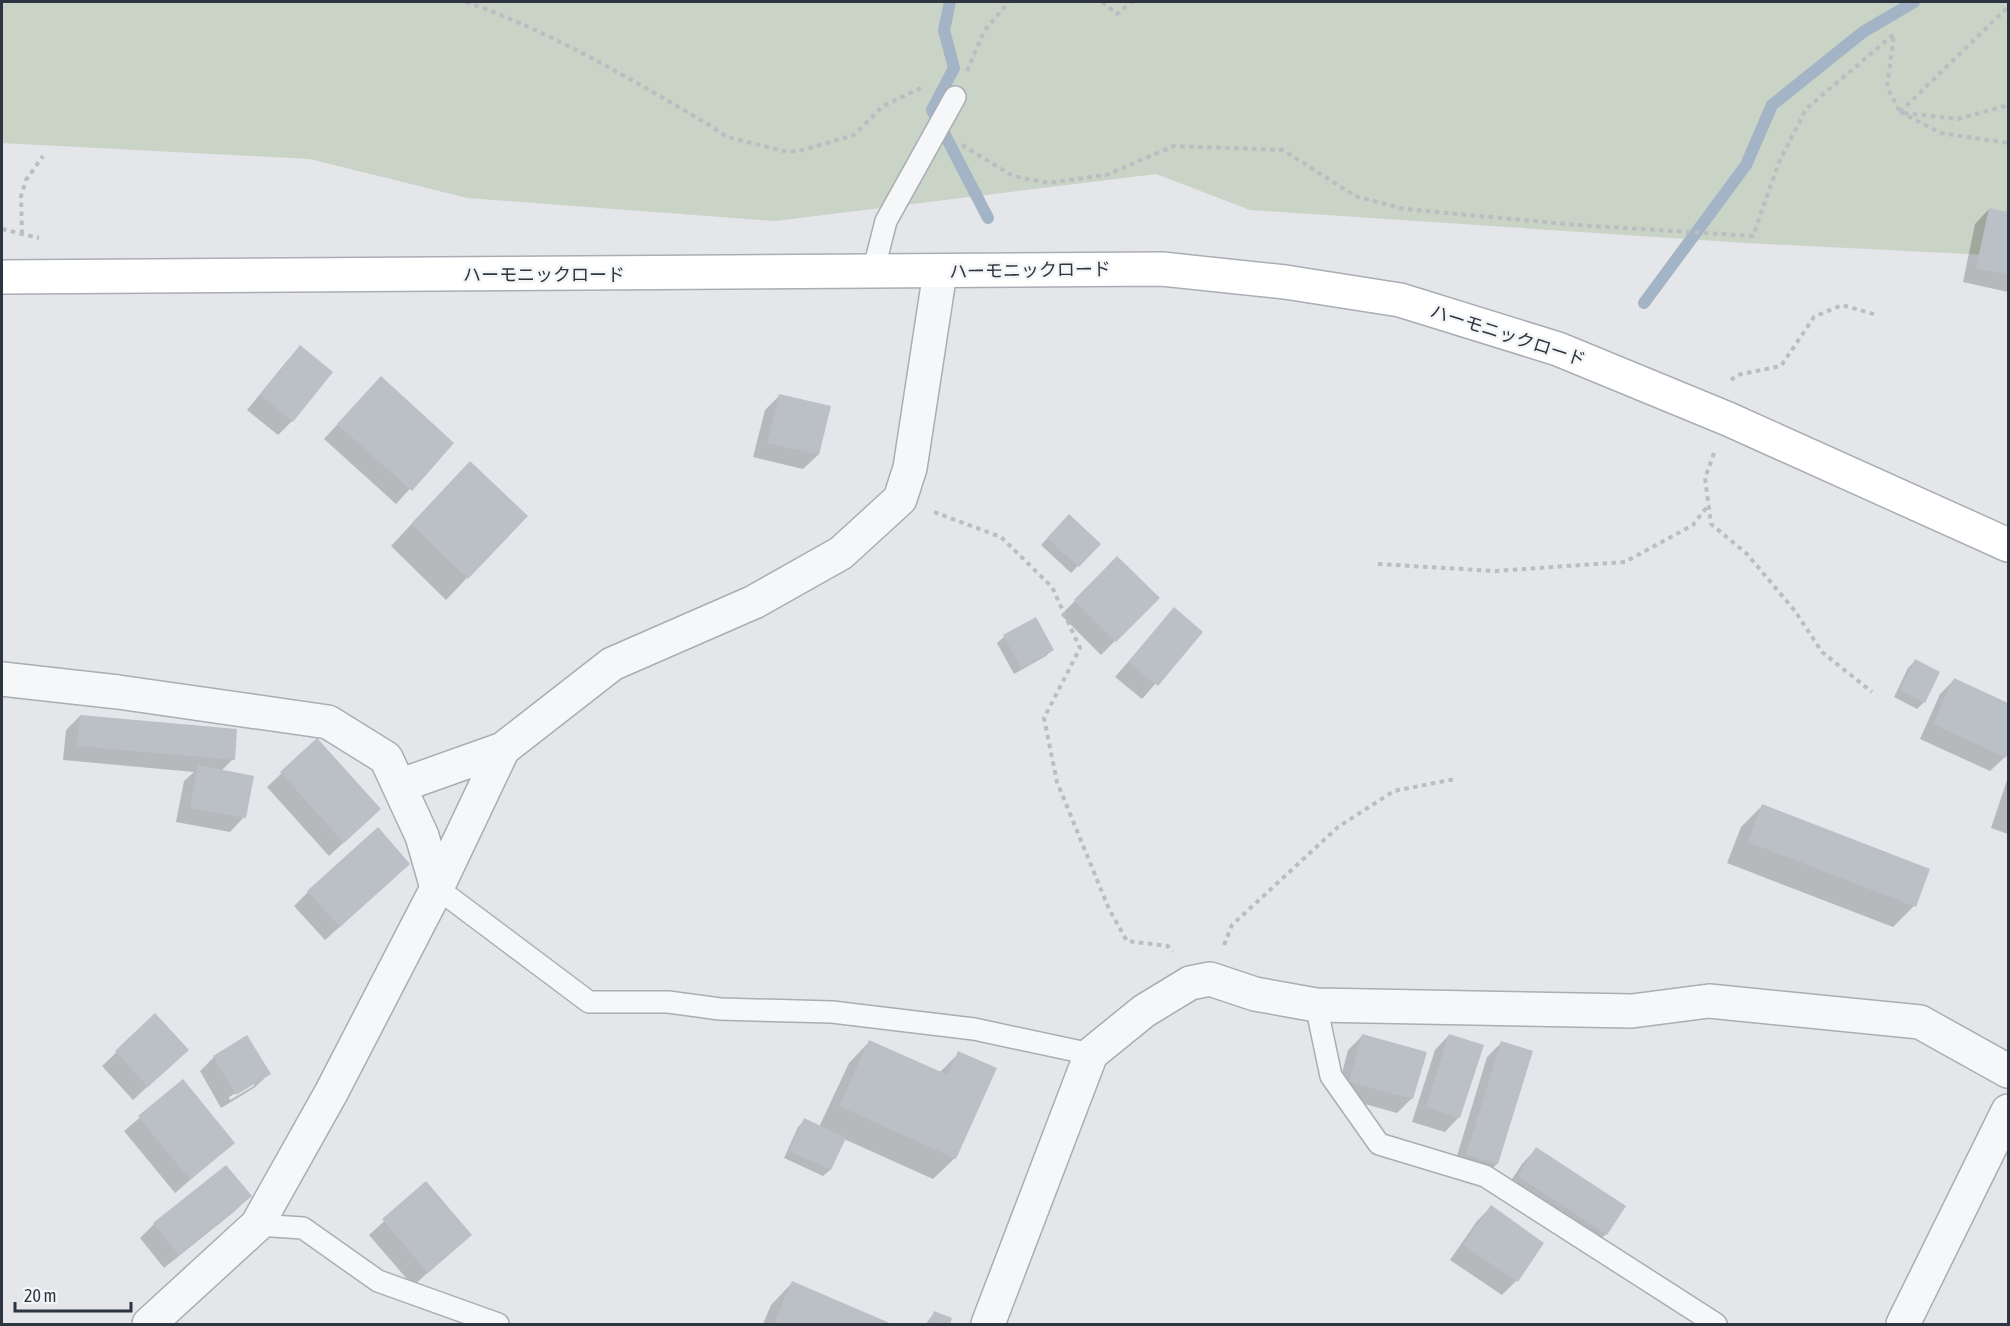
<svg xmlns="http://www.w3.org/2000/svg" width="2010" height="1326" font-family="'Asap Condensed','Noto Sans JP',sans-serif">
	<rect width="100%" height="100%" fill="#e4e6ea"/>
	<path fill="#c9d3c6" d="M2 2H2008V256L1746 243 1250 210 1156 174 775 221 467 198 310 159 2 143Z"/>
	<path fill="#0003" fill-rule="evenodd" d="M1989 209 2008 213V292L1963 282 1975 224Z
		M300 347 292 421 278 435 247 410 286 362Z
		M366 393 452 443 396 504 324 439Z
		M779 396 829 408 818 455 803 469 753 457 765 410Z
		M449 484 526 516 446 600 391 546Z
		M1069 516 1099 544 1071 573 1041 545Z
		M1117 558 1157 598 1101 655 1061 615Z
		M1174 609 1201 632 1142 699 1115 677Z
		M1035 619 1052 650 1046 656 1014 674 997 643 1004 637Z
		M1915 661 1924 702 1917 709 1894 697 1908 668Z
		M1954 680 2008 705V749L2005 757 1990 771 1920 739 1940 694Z
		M80 716 233 759 221 771 244 817 230 832 176 822 184 781 194 772 63 760 66 730Z
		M317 740 365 823 329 856 267 787Z
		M2008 777V834L1991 828Z
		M1762 806 1914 906 1893 927 1727 863 1741 827Z
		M394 878 325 940 294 906 308 892Z
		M155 1016 172 1064 133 1100 102 1066Z
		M1449 1035 1459 1117 1445 1132 1412 1122 1435 1050Z
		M1362 1036 1412 1098 1397 1113 1336 1096 1348 1050Z
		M870 1041 939 1073 959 1053 955 1158 933 1179 844 1139 830 1170 823 1176 784 1158 798 1127 805 1120 819 1127 849 1063Z
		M1501 1043 1497 1164 1482 1178 1453 1169 1487 1057Z
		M214 1057 269 1074 254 1088 221 1108 200 1071ZM254 1082V1086L230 1100 229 1097Z
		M183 1081 233 1143 175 1193 124 1131Z
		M1536 1149 1606 1234 1592 1248 1504 1191 1522 1164Z
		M426 1183 470 1235 413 1286 369 1235Z
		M250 1196 235 1211 164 1268 140 1238 154 1224Z
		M1491 1207 1542 1243 1516 1281 1502 1295 1450 1260 1477 1221Z
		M792 1283 888 1324H763L771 1305Z
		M934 1313 950 1319 948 1324H926Z"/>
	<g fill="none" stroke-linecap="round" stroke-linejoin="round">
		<path stroke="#a3b4c6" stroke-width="12" d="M950 2 944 30 954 68 932 110 988 218
			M1644 303 1746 165 1772 105 1863 32 1914 2"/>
	</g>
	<path fill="#bbc0c6" d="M1989 208 2008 212V275L1976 268Z
		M300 345 333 372 293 422 260 395Z
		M381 376 454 443 412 491 337 424Z
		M779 394 831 406 819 455 767 443Z
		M470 461 528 516 468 579 411 524Z
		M1069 514 1101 544 1079 567 1047 538Z
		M1117 556 1160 598 1116 642 1074 600Z
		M1174 607 1203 632 1158 686 1128 662Z
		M1036 617 1054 650 1021 668 1003 635Z
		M1915 659 1940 672 1925 703 1900 690Z
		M1954 678 2008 703V752L2006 758 1933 724Z
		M80 715 237 729 235 760 77 746Z
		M317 738 381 809 344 843 280 772Z
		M198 765 254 776 246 818 190 808Z
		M1762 804 1930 869 1916 907 1748 842Z
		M378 827 410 864 340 927 307 891Z
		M155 1013 189 1050 148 1087 115 1051Z
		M1362 1034 1427 1052 1413 1099 1349 1082Z
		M1449 1034 1484 1045 1460 1118 1426 1107Z
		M247 1035 271 1074 236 1095 213 1056Z
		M869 1040 948 1075 958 1051 997 1068 956 1159 839 1106Z
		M1501 1041 1533 1051 1498 1164 1466 1155Z
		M183 1079 235 1143 190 1180 138 1116Z
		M804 1118 846 1138 831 1170 789 1151Z
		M1536 1147 1626 1206 1607 1235 1518 1176Z
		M226 1165 252 1196 179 1255 153 1223Z
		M426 1181 472 1235 428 1273 382 1219Z
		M1491 1205 1544 1243 1518 1282 1463 1245Z
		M792 1281 892 1324H774Z
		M934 1311 952 1318 950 1324H929Z"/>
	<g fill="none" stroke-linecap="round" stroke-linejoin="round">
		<defs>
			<path id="lane" d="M873 272 886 221 955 97
				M437 888 589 1002H668L720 1009 832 1012 974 1029 1091 1054
				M1316 1005 1331 1076 1379 1144 1485 1176 1716 1324
				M257 1225 303 1228 378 1281 498 1324"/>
			<path id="street" d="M2 679 118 692 328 722 386 758 422 836 437 888
				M399 786 503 749 612 664 754 602 841 553 900 499 910 468 940 272
				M149 1324 257 1225 331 1093 437 888 503 749
				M988 1324 1091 1054 1144 1011 1190 983 1210 979 1255 994 1316 1005 1632 1011 1709 1001 1920 1022 2008 1071
				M1903 1324 2008 1111"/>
			<path id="secondary" d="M2 277 1162 269 1285 282 1400 300 1558 349 1728 419 2008 545"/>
		</defs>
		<use href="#lane" stroke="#a9adb4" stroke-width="24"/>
		<use href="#street" stroke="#a9adb4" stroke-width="36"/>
		<use href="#secondary" stroke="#a9adb4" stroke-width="36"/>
		<path stroke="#babdc2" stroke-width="4" stroke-dasharray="4.5 4.5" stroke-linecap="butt" d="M466 2C553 32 632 80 711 126L727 137 788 152 799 151 854 135 883 106 925 86
			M1102 2 1117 14 1131 2
			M967 71 984 31 1009 2
			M1900 112 2008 7
			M1900 112 1941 133 2008 143
			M1904 113 1958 119 2005 106 2008 103
			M962 145 1013 176 1048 183 1106 175 1174 146 1283 150 1355 196 1404 209 1577 225 1753 236 1779 162 1806 109 1894 34 1887 87 1900 112
			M2 229 39 238
			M22 234 21 196 26 180 43 156
			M1731 380 1737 375 1781 366 1814 317 1842 305 1877 315
			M1714 453 1705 478 1711 524 1747 554 1795 611 1822 652 1872 692
			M934 512 1001 537 1052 587 1080 648 1044 718 1057 782 1109 909 1127 941 1168 946 1172 952
			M1378 564 1495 571 1625 562 1693 525 1709 504
			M1224 945 1232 925 1338 827 1394 791 1455 779"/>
		<use href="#lane" stroke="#f6f7f9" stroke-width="21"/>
		<use href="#street" stroke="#f6f7f9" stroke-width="33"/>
		<use href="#secondary" stroke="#fff" stroke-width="33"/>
	</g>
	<g text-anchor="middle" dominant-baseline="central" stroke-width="5" stroke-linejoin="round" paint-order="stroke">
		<g font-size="18" fill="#2d3540" stroke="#f3f5f7">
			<text transform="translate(1030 270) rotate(-1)">ハーモニックロード</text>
			<text x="544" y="274">ハーモニックロード</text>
			<text transform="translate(1508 335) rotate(18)">ハーモニックロード</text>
		</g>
	</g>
	<rect width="2010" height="1326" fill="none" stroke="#2d3540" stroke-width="6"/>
	<path d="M15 1302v9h116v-9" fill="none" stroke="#2d3540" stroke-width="3"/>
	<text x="24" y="1302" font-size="18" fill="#2d3540" stroke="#f3f5f7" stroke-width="4.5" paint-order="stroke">20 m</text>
</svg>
